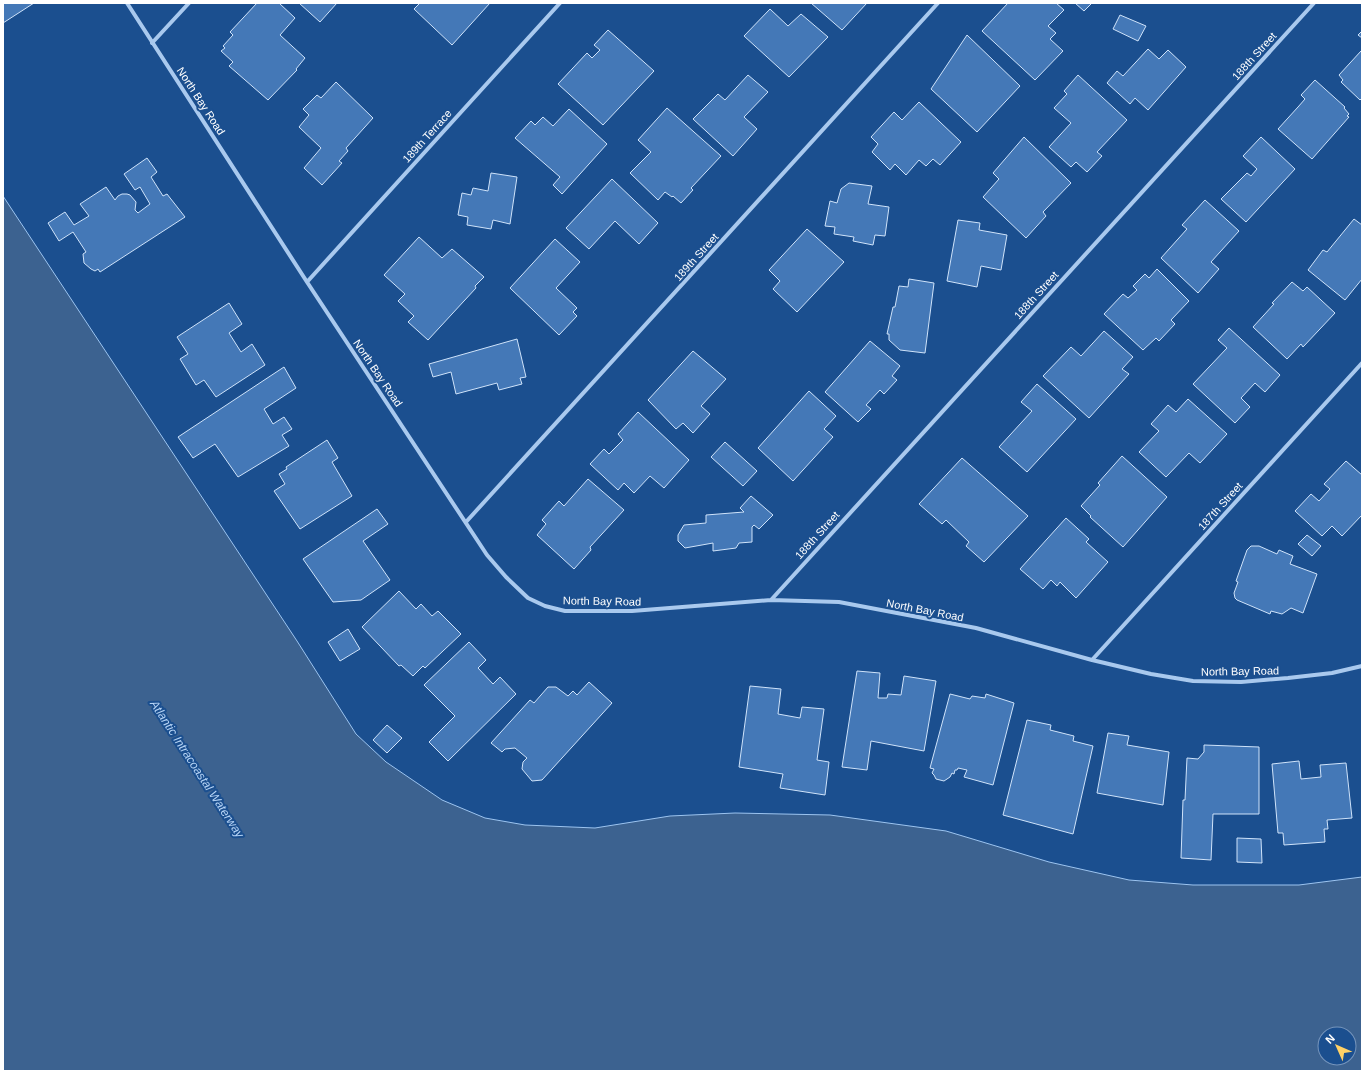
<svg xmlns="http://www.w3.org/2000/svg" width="1365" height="1074" font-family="Arial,sans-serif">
	<rect width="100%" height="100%" fill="#1b4f8f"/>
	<path fill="#3c6290" stroke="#9cc4f0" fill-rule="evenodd" d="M3 196 297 641 356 734 386 762 442 800 485 818 525 825 595 828 670 816 735 813 830 815 946 831 1049 862 1129 880 1193 885H1299L1362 877V1071H3ZM1325 1034H1349V1058H1325Z"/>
	<path fill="#4478b7" stroke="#cfe3fa" d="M3 3H34L3 23Z
		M257 3H279L295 18 280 35 305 58 296 69 297 70 268 100 229 66 233 62 221 51 225 48 223 46 233 35 230 32Z
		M299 3H337L320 22Z
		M420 3H490L452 45 414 9Z
		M811 3H867L842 30Z
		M1008 3H1056L1064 10 1048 26 1056 33 1050 39 1063 51 1035 80 982 31Z
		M1075 3H1092L1084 11Z
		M770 9 788 26 801 14 828 37 789 77 744 36Z
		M1120 15 1146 26 1138 41 1113 29Z
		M608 30 654 71 603 125 558 84 587 53 592 58 600 50 594 45Z
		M1362 31V38L1358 35Z
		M967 35 1020 86 977 132 931 89Z
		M1148 49 1159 59 1168 50 1186 67 1148 110 1135 98 1130 104 1107 83 1117 71 1123 76Z
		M1361 51 1362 52V98L1360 100 1341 82 1343 80 1339 75Z
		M748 75 768 92 744 117 757 129 733 156 693 119 718 94 725 100Z
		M1078 75 1127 120 1097 152 1102 156 1087 172 1076 162 1071 167 1049 147 1071 123 1054 108 1067 94 1064 91Z
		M1315 80 1345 107 1344 108 1349 114 1347 116 1349 117 1312 159 1278 129 1298 107 1305 99 1301 95Z
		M336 82 373 118 346 148 348 151 339 161 342 163 322 185 304 168 321 148 299 127 309 115 303 109 317 95 321 98Z
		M919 102 961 142 940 165 933 159 926 166 919 160 906 175 895 164 890 170 872 152 878 144 871 137 894 112 902 120Z
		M667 108 721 156 691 188 693 190 681 203 673 196 672 197 665 192 658 200 630 173 651 152 638 140Z
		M569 109 607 144 562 194 553 185 560 177 515 138 531 121 535 125 543 117 553 126Z
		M1024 137 1071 183 1043 212 1046 216 1026 238 983 197 999 179 993 173Z
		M1261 137 1295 169 1246 222 1221 199 1247 173 1251 176 1257 169 1243 156Z
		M147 158 157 172 151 177 163 196 167 194 185 217 100 272 98 269 95 271 91 269 84 263 83 254 86 252 73 232 59 241 48 223 65 212 74 225 89 216 80 204 106 187 115 200 118 196 122 194H127L130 195 136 202 135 210 138 213 150 204 140 187 135 190 124 174Z
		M491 173 517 177 510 224 493 220 491 229 467 225 468 217 458 215 462 193 471 195 473 188 488 191Z
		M612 179 658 223 639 244 615 221 589 249 566 228Z
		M849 183 872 186 868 204 889 207 885 236 875 235 873 245 853 241 854 237 834 234 835 227 825 226 830 201 837 203 841 189Z
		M1205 200 1239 231 1211 262 1219 269 1198 293 1161 258 1187 229 1182 225Z
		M1354 219 1362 225V279L1345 300 1308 270 1323 250 1327 252Z
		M958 220 980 223 979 230 1007 235 1001 270 981 266 977 287 947 281Z
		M807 229 844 262 797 312 773 289 780 281 769 270Z
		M419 237 442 258 452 249 484 277 475 286 476 288 428 340 408 322 414 316 398 301 405 294 384 275Z
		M555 239 580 262 556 288 577 308 573 312 577 316 559 335 510 288Z
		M1157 269 1189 301 1171 320 1175 324 1159 341 1156 338 1143 350 1104 314 1123 294 1128 298 1137 290 1133 286 1145 274 1149 278Z
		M909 279 934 283 925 353 900 350 889 340V334H887L893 307H895L899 286 908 287Z
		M1292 282 1303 291 1307 287 1335 313 1303 347 1301 344 1287 359 1253 327 1274 304 1272 303Z
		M229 303 242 324 229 333 241 352 252 344 265 365 216 397 204 380 196 385 180 359 188 354 177 337Z
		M1229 328 1280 375 1265 392 1255 383 1241 398 1250 407 1235 423 1193 384 1227 348 1218 340Z
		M1104 331 1133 357 1122 369 1129 374 1089 418 1043 376 1071 347 1081 356Z
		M517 339 526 377 520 378 522 384 499 390 497 383 456 394 451 372 433 377 429 364Z
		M870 341 900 366 892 376 897 380 884 394 880 390 866 405 871 409 858 422 825 392Z
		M693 351 726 379 701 406 710 414 693 433 683 423 676 429 648 400Z
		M284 367 296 388 264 409 273 424 284 417 292 429 282 435 289 446 238 477 215 444 193 458 178 437Z
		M1037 384 1076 419 1027 472 999 447 1032 411 1021 402Z
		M809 391 836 416 824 429 833 437 793 481 758 448Z
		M1188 399 1227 434 1200 463 1189 453 1166 477 1139 452 1159 431 1151 424 1168 405 1176 412Z
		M638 412 689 460 664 488 650 476 634 493 624 483 618 490 590 464 604 449 609 454 623 440 618 434Z
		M327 440 338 458 332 462 352 496 300 529 274 491 285 484 279 474 287 469 286 467Z
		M725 442 757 471 743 486 711 457Z
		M1122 456 1167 497 1123 547 1090 517 1091 516 1081 506 1100 485 1098 483Z
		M962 458 1028 516 984 562 966 546 969 542 946 520 942 524 919 504Z
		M1346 461 1362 475V515L1342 536 1332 526 1322 536 1295 511 1311 494 1319 501 1330 489 1324 484Z
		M588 479 624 510 590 547 591 550 574 569 537 535 546 524 542 520 559 501 564 506Z
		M751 496 773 515 759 529 754 525 752 527V542L739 543 736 548 713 551V543L685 548 678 541V535L684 525 706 523V515L744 512 740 508Z
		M377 509 388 524 363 541 390 580 361 600 333 602 303 559Z
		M1066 518 1089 539 1086 542 1108 562 1076 598 1060 582 1057 586 1051 580 1043 589 1020 569Z
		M1307 535 1321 546 1312 556 1298 544Z
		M1251 546H1259L1277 554 1279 550 1293 556 1290 564 1317 574 1303 613 1291 608 1282 614 1271 611 1270 614 1237 600 1235 598 1234 593 1238 582 1236 581 1247 550Z
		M399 591 416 609 421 604 432 616 438 611 461 634 425 668 423 666 413 676 401 665 399 666 362 627Z
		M348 629 360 649 340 661 328 642Z
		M469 642 486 660 478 668 493 684 500 677 516 694 448 761 429 742 455 716 424 685Z
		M857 671 880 673 878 698H887L888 694 901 695 904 676 936 681 924 751 871 741 867 770 842 767Z
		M589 682 612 703 542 780 532 781 522 769 523 762 527 758 515 748 505 749 502 752 491 743 530 700 534 703 548 687H556L568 696 573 691 577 695Z
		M750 686 781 689 778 714 800 718 802 707 824 709 817 760 829 762 825 795 780 788 783 774 739 767Z
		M950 694 970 699 972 696 985 698 986 694 1014 703 993 785 964 777 967 770 958 768 957 770H955L954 774 952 773 950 777 944 781 936 779 934 775 932 773 934 769 930 768Z
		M1027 720 1051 725 1050 730 1074 736 1073 741 1093 746 1073 834 1003 815Z
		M387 725 402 738 387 753 373 740Z
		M1108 733 1129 736 1127 745 1169 752 1163 805 1097 793Z
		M1204 745 1259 747V814H1213L1211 860 1181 858 1183 800H1185L1187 758 1198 759 1204 752Z
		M1299 761 1301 779 1321 777 1320 765 1346 763 1352 818 1327 820 1328 829H1324L1325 842 1284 845 1283 833H1278L1272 764Z
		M1237 838 1261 839 1262 863 1237 862Z"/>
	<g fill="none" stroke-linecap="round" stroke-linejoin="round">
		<path stroke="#a9c9ee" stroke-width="4" d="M127 3 307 282 487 555 506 577 528 598 545 606 565 611H632L771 600 839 602 976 628 1092 660 1151 674 1193 681 1241 682 1288 678 1332 673 1362 666
			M152 43 189 3
			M307 282 560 3
			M466 522 938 3
			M771 600 1314 3
			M1092 660 1362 363"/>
	</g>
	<g text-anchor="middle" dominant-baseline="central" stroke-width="4" stroke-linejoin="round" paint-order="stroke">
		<g font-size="11" fill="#fff" stroke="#1b4f8f">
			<text transform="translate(1254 56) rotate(-48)">188th Street</text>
			<text transform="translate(201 101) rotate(57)">North Bay Road</text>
			<text transform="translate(427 136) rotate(-48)">189th Terrace</text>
			<text transform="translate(696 257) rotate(-48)">189th Street</text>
			<text transform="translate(1036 295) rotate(-48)">188th Street</text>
			<text transform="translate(378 373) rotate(56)">North Bay Road</text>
			<text transform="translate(1220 506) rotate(-48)">187th Street</text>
			<text transform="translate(817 535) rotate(-48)">188th Street</text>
			<text transform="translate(602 601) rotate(1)">North Bay Road</text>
			<text transform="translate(925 610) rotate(11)">North Bay Road</text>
			<text transform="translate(1240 671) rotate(-1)">North Bay Road</text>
		</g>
		<g font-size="12" font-style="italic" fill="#b5d3f5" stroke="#1b4f8f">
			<text transform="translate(197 769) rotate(57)">Atlantic Intracoastal Waterway</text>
		</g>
	</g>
	<rect width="1365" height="1074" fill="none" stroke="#ffffff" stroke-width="8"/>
	<g transform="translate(1337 1046) rotate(315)"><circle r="19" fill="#1b4f8f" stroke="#7695bc"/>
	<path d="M0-3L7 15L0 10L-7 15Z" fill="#ffd166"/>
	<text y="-6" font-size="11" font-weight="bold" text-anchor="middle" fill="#ffffff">N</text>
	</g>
</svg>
